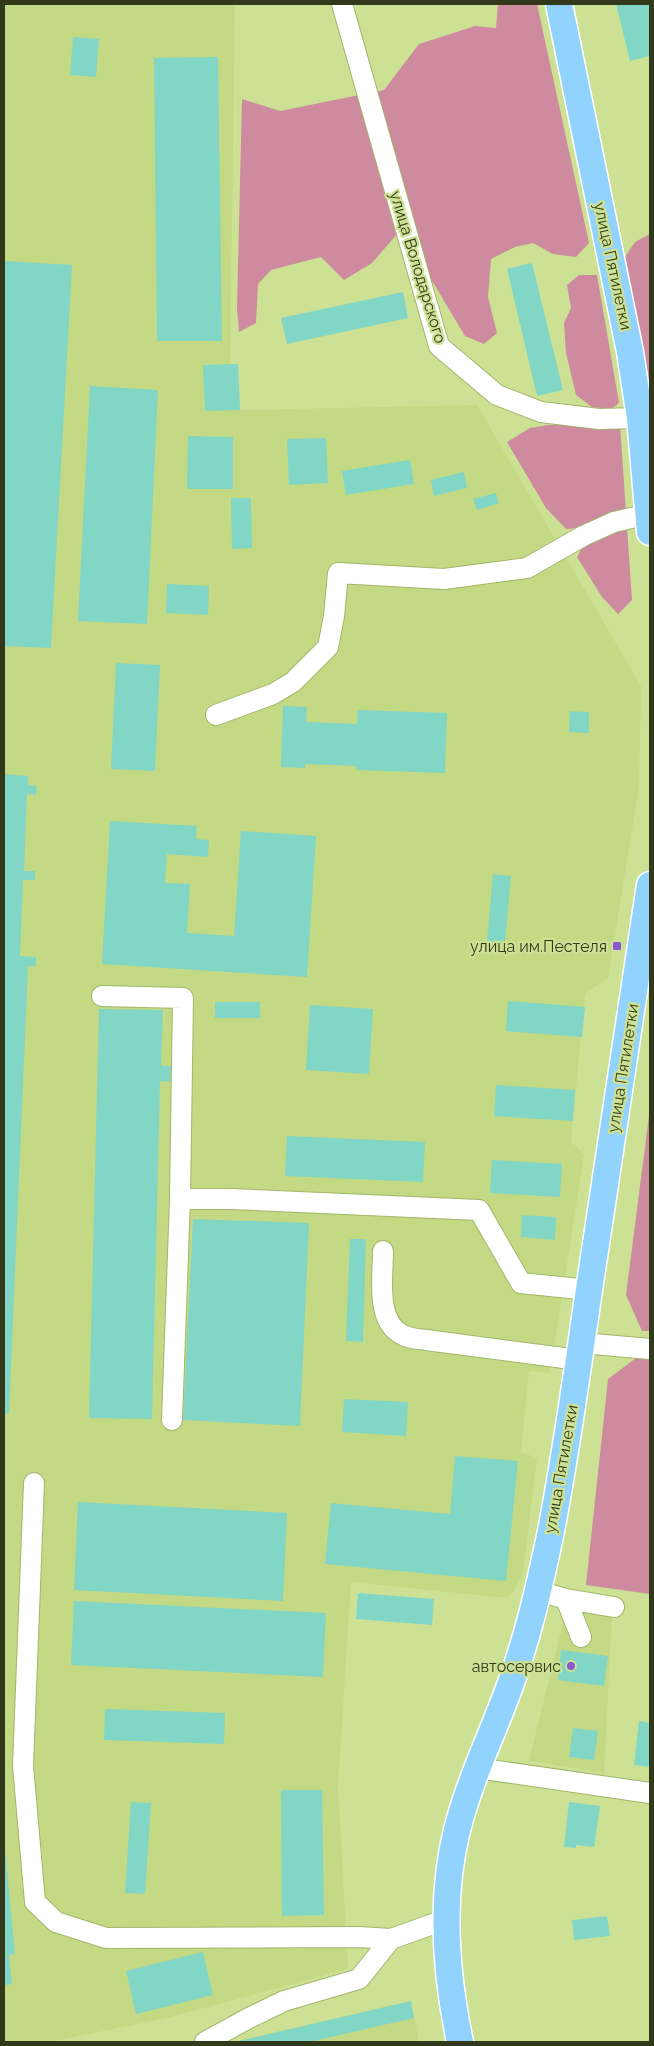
<svg xmlns="http://www.w3.org/2000/svg" width="654" height="2046" font-family="Raleway,sans-serif">
	<rect width="100%" height="100%" fill="#cde194"/>
	<path fill="#c4d984" d="M4 4H235L230 364H238L240 410 477 405 641 686 639 787 608 978 585 994 571 1141 584 1155 550 1373 529 1371 521 1452 537 1458 523 1572 514 1591 508 1597H496L351 1582 338 1785 348 1969 167 2018 49 2042H4Z
		M576 1610 612 1615 604 1773 529 1761 565 1614Z
		M411 2001 419 2042 236 2041Z"/>
	<path fill="#ce8a9e" d="M498 4H537L589 243 576 257 553 254 533 243 515 247 491 259 488 297 497 333 484 344 465 336 434 284 398 233 372 263 344 280 321 257 271 270 258 284 256 323 239 332 237 308 242 99 280 111 384 90 419 44 475 26 496 28Z
		M650 234V406L625 257 635 242Z
		M579 275H597L619 403 611 409 592 407 576 395 566 353 564 323 571 308 567 285Z
		M548 425H620L632 600 618 614 602 597 577 557 586 541 579 528 566 529 546 508 507 442 530 428Z
		M650 1108V1331H642L626 1295Z
		M636 1358 650 1360V1594L586 1585 608 1379Z"/>
	<path fill="#81d6c6" d="M616 4H650V56L630 61Z
		M73 37 99 39 96 77 70 75Z
		M218 57 222 341H157L154 58Z
		M4 261 72 265 51 648 4 646Z
		M532 263 563 390 537 396 507 269Z
		M403 292 408 318 287 344 281 318Z
		M238 364 240 410 205 411 203 365Z
		M90 386 158 390 147 624 78 621Z
		M188 436 233 437V489H187Z
		M326 438 328 483 289 485 287 439Z
		M410 460 414 484 346 495 342 471Z
		M464 472 467 488 434 496 431 480Z
		M496 493 499 503 477 510 473 499Z
		M231 498H251L252 548 232 549Z
		M167 584 209 586 208 615 166 613Z
		M116 663 160 665 155 771 111 769Z
		M283 706 307 707 306 722 357 724 358 710 447 713 445 773 357 770 356 766 305 764V768L281 767Z
		M570 711 589 712V733L569 732Z
		M4 774 28 776V785L37 786 36 795 27 794 24 871H35V880H23L20 956 36 957V966H28L9 1414 4 1413Z
		M110 821 197 826 196 839 209 840 208 857 167 854 165 883 190 884 187 933 234 936 241 831 316 836 307 977 102 964Z
		M493 874 511 876 504 954 486 952Z
		M508 1001 585 1007 582 1037 506 1031Z
		M215 1002H260V1018H215Z
		M310 1005 373 1009 369 1074 306 1070Z
		M99 1009 163 1010 161 1066H171L170 1082 160 1081 152 1419 89 1418Z
		M496 1085 575 1090 573 1121 494 1116Z
		M287 1136 425 1142 423 1182 285 1176Z
		M492 1160 562 1164 560 1197 490 1193Z
		M522 1215 556 1217 555 1240 521 1237Z
		M193 1219 309 1223 300 1426 183 1420Z
		M350 1239H366L363 1342 346 1341Z
		M344 1399 408 1402 406 1436 342 1432Z
		M455 1456 518 1461 506 1581 325 1564 331 1503 450 1514Z
		M78 1502 287 1513 283 1601 74 1590Z
		M358 1593 434 1599 432 1625 356 1619Z
		M74 1601 326 1613 323 1677 71 1665Z
		M561 1650 608 1656 604 1686 558 1680Z
		M105 1709 225 1713 224 1744 104 1740Z
		M639 1721 650 1723V1767L634 1765Z
		M573 1728 598 1731 594 1760 569 1757Z
		M281 1790H322L324 1915 282 1916Z
		M131 1802 151 1803 145 1894 125 1893Z
		M569 1802 600 1806 594 1847 576 1845V1848L564 1847Z
		M4 1839 15 1954 9 1955 12 1984 4 1985Z
		M607 1916 610 1936 574 1940 572 1920Z
		M203 1952 213 1995 136 2014 126 1971Z
		M411 2001 414 2018 309 2042H235Z"/>
	<g fill="none" stroke-linecap="round" stroke-linejoin="round">
		<defs>
			<path id="minor" d="M342 4 439 346 497 395 541 412 599 419 640 418 650 421
				M216 715 273 694 293 682 328 647 334 616 338 573 444 579 527 568 583 536 614 522 649 514
				M102 996 183 998 180 1199 172 1420
				M180 1199H231L479 1210 521 1283 589 1290
				M383 1251C383 1277 375 1322 403 1335 410 1339 419 1339 426 1340L579 1360
				M582 1343 650 1349
				M34 1483 23 1766 35 1902 56 1922 106 1938 359 1937 391 1939 447 1919
				M538 1591 566 1599 614 1607
				M566 1599 581 1637
				M477 1768 650 1793
				M205 2042 249 2018 284 2001 359 1979 391 1939"/>
			<path id="major" d="M559 4 630 352 640 418 650 532
				M460 2042C446 1975 440 1898 457 1830 469 1782 491 1737 508 1691 527 1641 539 1588 550 1536 566 1455 577 1372 589 1290 609 1155 629 1020 650 885"/>
		</defs>
		<use href="#minor" stroke="#a3b66a" stroke-width="22"/>
		<use href="#major" stroke="#fff" stroke-width="29"/>
		<use href="#minor" stroke="#fff" stroke-width="20"/>
		<use href="#major" stroke="#91d3fd" stroke-width="26"/>
	</g>
	<g fill="#8b58d1" stroke="#cde194" stroke-width="2">
		<rect x="612" y="941" width="10" height="10" rx="2.5"/>
		<circle cx="571" cy="1666" r="5"/>
	</g>
	<g text-anchor="middle" dominant-baseline="central" stroke-width="4.5" stroke-linejoin="round" paint-order="stroke">
		<g font-size="16" fill="#32391a" stroke="#cde194">
			<text transform="translate(613 266) rotate(78)">улица Пятилетки</text>
			<text transform="translate(418 267) rotate(73)">улица Володарского</text>
			<text transform="translate(623 1068) rotate(-81)">улица Пятилетки</text>
			<text transform="translate(561 1469) rotate(-80)">улица Пятилетки</text>
		</g>
		<g font-size="16" fill="#32391a" stroke="#cde194" text-anchor="end">
			<text x="607" y="946">улица им.Пестеля</text>
			<text x="561" y="1666">автосервис</text>
		</g>
	</g>
	<rect width="654" height="2046" fill="none" stroke="#32391a" stroke-width="10"/>
</svg>
